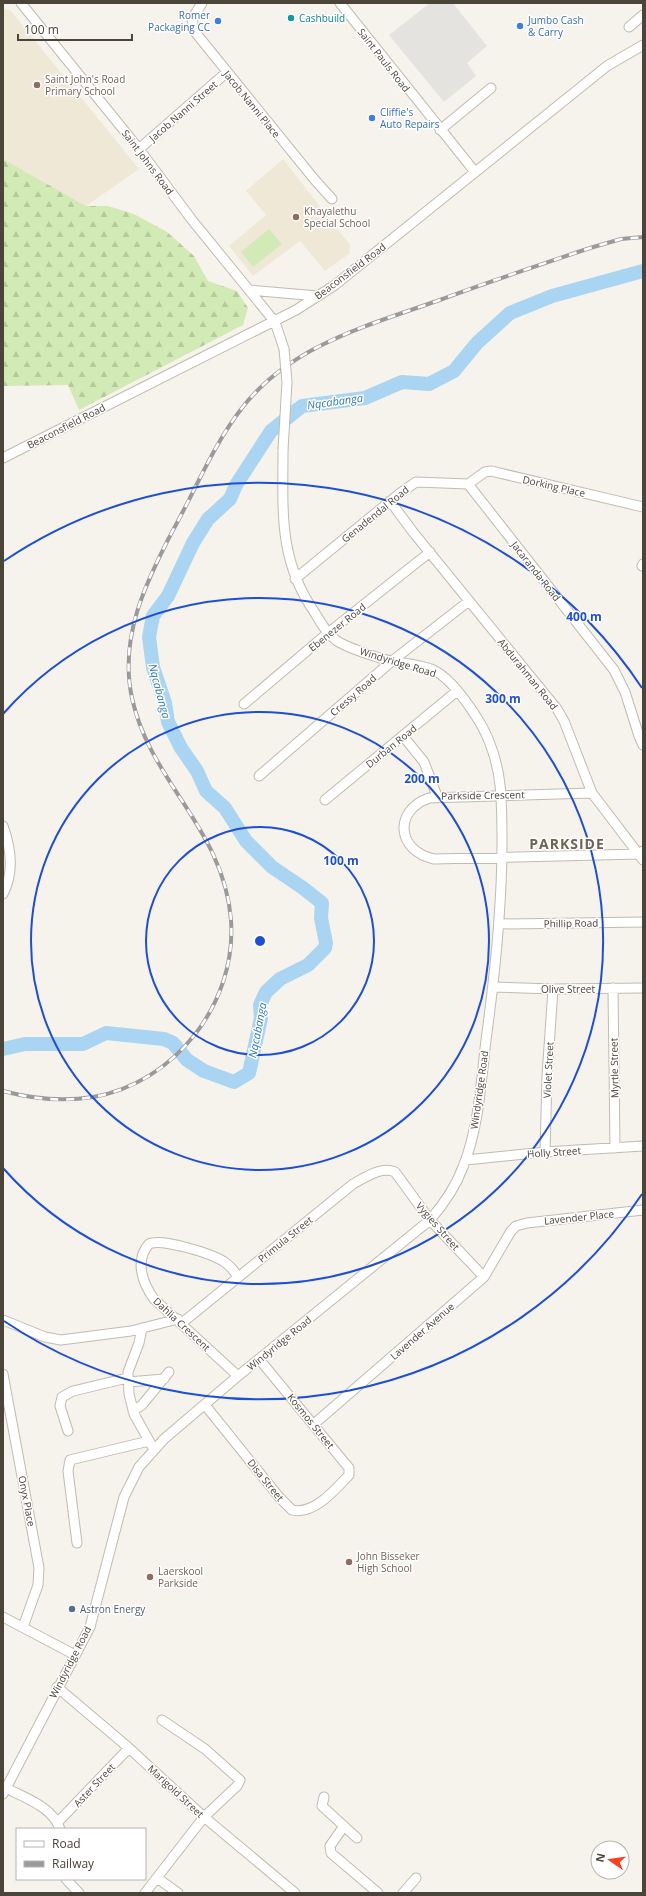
<svg xmlns="http://www.w3.org/2000/svg" width="646" height="1896" font-family="'Open Sans',sans-serif">
	<defs>
		<pattern id="forest-firs" width="22" height="20" patternUnits="userSpaceOnUse"><rect width="22" height="20" fill="#d2eab5"/><path d="M5 1l3.5 6h-7zM16 11l3.5 6h-7z" fill="#b6ca9c"/></pattern>
	</defs>
	<rect width="100%" height="100%" fill="#f6f3ec"/>
	<path fill="#efe8d6" d="M3 8 11 11 139 169 86 206 3 159Z
		M283 159 350 245 349 254 325 271 300 241 253 276 229 246 266 215 246 191Z"/>
	<path fill="url(#forest-firs)" d="M3 159 86 206H108L134 214 167 232 194 256 208 281 237 291 248 308 243 325 79 410 68 385 3 386Z"/>
	<path fill="#d2eab5" d="M269 229 282 244 253 267 241 252Z"/>
	<path fill="#e5e3e0" d="M430 3H453L487 46 467 63 476 76 444 102 389 35Z"/>
	<g fill="none" stroke-linecap="round" stroke-linejoin="round">
		<path stroke="#a9d4f2" stroke-width="14" d="M3 1049 25 1044H83L106 1033 164 1039 173 1043 187 1060 204 1071 234 1082 249 1073 261 1018 260 1005 266 992 280 979 308 965 325 948 326 943 321 918 322 903 303 888 272 867 246 841 225 808 206 791 197 771 181 748 168 722 165 703 153 667 149 637 153 616 168 596 193 543 208 519 230 499 236 485 271 431 302 406 365 398 402 382 429 384 454 371 477 343 510 313 552 296 643 271"/>
		<defs>
			<path id="minor" d="M21 3 139 149 192 220 275 322 284 349
				M202 3 192 19 195 32 314 179 332 199
				M340 3 475 172
				M629 27 643 15
				M440 130 491 88
				M139 149 227 72
				M249 290 318 296
				M3 458 296 310 335 285 607 66 643 45
				M468 484 614 670 625 692 639 736 643 745
				M468 484 485 472 491 471 643 507
				M390 501 413 532 557 709 564 721 592 793 643 860
				M642 566 643 564
				M295 579 399 494 416 482 468 484
				M244 704 328 633 430 552
				M403 736 424 762 437 796
				M259 776 392 661 469 601
				M592 793 429 798C393 811 397 851 434 859L639 854 643 851
				M325 800 457 691
				M3 826C11 848 14 873 3 894
				M500 924 643 922
				M493 987 553 989 643 988
				M613 988 615 1148
				M545 1152 547 1076 553 989
				M466 1160 545 1152 643 1146
				M237 1276C234 1270 229 1265 223 1261 210 1253 161 1238 149 1244 134 1261 143 1284 154 1299L238 1376
				M3 1320 45 1337 61 1340 131 1331 178 1319
				M182 1323 353 1184C366 1177 381 1166 395 1172L430 1220 484 1277
				M142 1328 139 1343 128 1372 129 1394 134 1414 152 1446
				M3 1374 39 1568 38 1585 23 1627
				M128 1382 164 1379
				M205 1405 279 1497 292 1510C314 1515 335 1490 349 1475V1468L259 1359
				M133 1411 142 1405 169 1372
				M314 1424 484 1277 511 1231 516 1226 527 1223 643 1210
				M68 1431 60 1406 62 1397 73 1391 127 1378
				M77 1543 68 1471 70 1460 149 1441
				M3 1617 75 1655
				M57 1687 129 1748 204 1817 295 1893
				M6 1788C25 1798 53 1807 60 1829
				M3 1794 90 1627 124 1497 139 1467 164 1439 238 1376 430 1220C443 1205 456 1186 463 1167 479 1127 481 1082 486 1040 495 974 502 909 502 843 502 824 502 804 500 785 498 764 490 739 479 721 469 705 450 676 431 669 415 664 399 663 383 659 368 654 350 649 337 641 327 634 321 623 315 613 278 560 283 510 283 450
				M324 1797 322 1806 357 1838
				M58 1822 129 1748
				M344 1826 330 1846 331 1853 378 1893
				M157 1878 178 1893
				M66 1879 79 1893
				M145 1893 204 1817 237 1786 240 1780 205 1749 162 1720
				M403 1893 416 1878"/>
		</defs>
		<use href="#minor" stroke="#c2bbae" stroke-width="11"/>
		<use href="#minor" stroke="#fff" stroke-width="9"/>
		<defs>
			<path id="rail" d="M3 1091C33 1099 62 1102 93 1097 175 1083 237 1003 231 920 224 829 150 782 132 698 119 638 145 584 172 532 195 491 213 445 242 408 290 346 366 326 437 301 488 282 539 265 590 248L621 239 643 237"/>
		</defs>
		<use href="#rail" stroke="#9a9a9a" stroke-width="4"/>
		<use href="#rail" stroke="#fff" stroke-width="2.5" stroke-dasharray="8" stroke-linecap="butt"/>
		<defs>
			<path id="minor-bridge" d="M283 450 287 382 284 349"/>
		</defs>
		<use href="#minor-bridge" stroke="#c2bbae" stroke-width="11" stroke-linecap="butt"/>
		<use href="#minor-bridge" stroke="#fff" stroke-width="9"/>
	</g>
	<g fill="none" stroke="#1d4ed8" stroke-width="2">
		<circle cx="260" cy="941" r="114"/>
		<circle cx="260" cy="941" r="229"/>
		<path d="M3 714A343 343 0 1 1 3 1168"/>
		<path d="M642 1194A458 458 0 0 1 4 1321M4 561A458 458 0 0 1 642 688"/>
	</g>
	<circle fill="#0f9aa8" stroke="#fff" stroke-width="1.5" cx="291" cy="18" r="4"/>
	<g fill="#3f7fe0" stroke="#fff" stroke-width="1.5">
		<circle cx="218" cy="21" r="4"/>
		<circle cx="520" cy="26" r="4"/>
		<circle cx="372" cy="118" r="4"/>
	</g>
	<g fill="#8d6e63" stroke="#fff" stroke-width="1.5">
		<circle cx="37" cy="85" r="4"/>
		<circle cx="296" cy="217" r="4"/>
		<circle cx="349" cy="1562" r="4"/>
		<circle cx="150" cy="1577" r="4"/>
	</g>
	<circle fill="#5c6f8a" stroke="#fff" stroke-width="1.5" cx="72" cy="1609" r="4"/>
	<g text-anchor="middle" dominant-baseline="central" stroke-width="3" stroke-linejoin="round" paint-order="stroke">
		<g font-size="10" fill="#366cbe" stroke="#fff" text-anchor="start">
			<text x="210" y="15" text-anchor="end">Romer<tspan x="210" dy="12">Packaging CC</tspan></text>
			<text x="528" y="20">Jumbo Cash<tspan x="528" dy="12">&amp; Carry</tspan></text>
			<text x="380" y="112">Cliffie's<tspan x="380" dy="12">Auto Repairs</tspan></text>
		</g>
		<g font-size="10" fill="#0d838f" stroke="#fff" text-anchor="start">
			<text x="299" y="18">Cashbuild</text>
		</g>
		<g font-size="10" fill="#4b4439" stroke="#fff">
			<text transform="translate(384 60) rotate(52)">Saint Pauls Road</text>
			<text transform="translate(252 104) rotate(51)">Jacob Nanni Place</text>
			<text transform="translate(183 111) rotate(-41)">Jacob Nanni Street</text>
			<text transform="translate(148 162) rotate(53)">Saint Johns Road</text>
			<text transform="translate(350 271) rotate(-37)">Beaconsfield Road</text>
			<text transform="translate(66 426) rotate(-27)">Beaconsfield Road</text>
			<text transform="translate(554 486) rotate(13)">Dorking Place</text>
			<text transform="translate(375 514) rotate(-39)">Genadendal Road</text>
			<text transform="translate(536 571) rotate(52)">Jacaranda Road</text>
			<text transform="translate(337 627) rotate(-39)">Ebenezer Road</text>
			<text transform="translate(398 662) rotate(17)">Windyridge Road</text>
			<text transform="translate(528 674) rotate(51)">Abdurahman Road</text>
			<text transform="translate(353 695) rotate(-41)">Cressy Road</text>
			<text transform="translate(391 746) rotate(-39)">Durban Road</text>
			<text transform="translate(483 795) rotate(-1)">Parkside Crescent</text>
			<text transform="translate(571 923) rotate(-1)">Phillip Road</text>
			<text x="568" y="989">Olive Street</text>
			<text transform="translate(614 1068) rotate(-91)">Myrtle Street</text>
			<text transform="translate(548 1070) rotate(-87)">Violet Street</text>
			<text transform="translate(479 1090) rotate(-82)">Windyridge Road</text>
			<text transform="translate(554 1152) rotate(-4)">Holly Street</text>
			<text transform="translate(579 1217) rotate(-6)">Lavender Place</text>
			<text transform="translate(438 1226) rotate(49)">Vygies Street</text>
			<text transform="translate(285 1239) rotate(-39)">Primula Street</text>
			<text transform="translate(182 1324) rotate(43)">Dahlia Crescent</text>
			<text transform="translate(422 1331) rotate(-41)">Lavender Avenue</text>
			<text transform="translate(279 1343) rotate(-39)">Windyridge Road</text>
			<text transform="translate(311 1421) rotate(51)">Kosmos Street</text>
			<text transform="translate(266 1480) rotate(51)">Disa Street</text>
			<text transform="translate(27 1501) rotate(79)">Onyx Place</text>
			<text transform="translate(70 1662) rotate(-63)">Windyridge Road</text>
			<text transform="translate(94 1785) rotate(-47)">Aster Street</text>
			<text transform="translate(176 1791) rotate(43)">Marigold Street</text>
		</g>
		<g font-size="10" fill="#785e54" stroke="#fff" text-anchor="start">
			<text x="45" y="79">Saint John's Road<tspan x="45" dy="12">Primary School</tspan></text>
			<text x="304" y="211">Khayalethu<tspan x="304" dy="12">Special School</tspan></text>
			<text x="357" y="1556">John Bisseker<tspan x="357" dy="12">High School</tspan></text>
			<text x="158" y="1571">Laerskool<tspan x="158" dy="12">Parkside</tspan></text>
		</g>
		<g font-size="10" fill="#4e5e75" stroke="#fff" text-anchor="start">
			<text x="80" y="1609">Astron Energy</text>
		</g>
		<g font-size="11" font-style="italic" fill="#2e7ab2" stroke="#fff">
			<text transform="translate(335 401) rotate(-8)">Nqcabanga</text>
			<text transform="translate(160 691) rotate(75)">Nqcabanga</text>
			<text transform="translate(257 1030) rotate(-79)">Nqcabanga</text>
		</g>
		<g font-size="14" font-weight="bold" letter-spacing="1" fill="#6e6250" stroke="#fff">
			<text x="567" y="843">PARKSIDE</text>
		</g>
	</g>
	<circle cx="260" cy="941" r="6" fill="#1d4ed8" stroke="#fff" stroke-width="2"/>
	<g font-size="12" text-anchor="middle" font-weight="bold" fill="#1d4ed8" stroke="#fff" stroke-width="3" stroke-linejoin="round" paint-order="stroke">
		<text x="584" y="621">400 m</text>
		<text x="503" y="703">300 m</text>
		<text x="422" y="783">200 m</text>
		<text x="341" y="865">100 m</text>
	</g>
	<rect width="646" height="1896" fill="none" stroke="#4b4439" stroke-width="8"/>
	<rect x="16" y="1828" width="130" height="52" fill="#ffffff" stroke="#b7b4b0"/>
	<rect x="24" y="1841" width="20" height="6" fill="#ffffff" stroke="#b7b4b0"/>
	<text x="52" y="1848" font-size="12" fill="#4b4439">Road</text>
	<rect x="24" y="1861" width="20" height="6" fill="#9a9a9a" stroke="#b7b4b0"/>
	<text x="52" y="1868" font-size="12" fill="#4b4439">Railway</text>
	<g transform="translate(610 1860) rotate(283)"><circle r="19" fill="#ffffff" stroke="#b7b4b0"/>
	<path d="M0-3L7 15L0 10L-7 15Z" fill="#fc3f1d"/>
	<text y="-6" font-size="11" font-weight="bold" text-anchor="middle" fill="#4b4439">N</text>
	</g>
	<path d="M18 34v6h114v-6" fill="none" stroke="#4b4439" stroke-width="2"/>
	<text x="24" y="34" font-size="12" fill="#4b4439" stroke="#ffffff" stroke-width="3" paint-order="stroke">100 m</text>
</svg>
